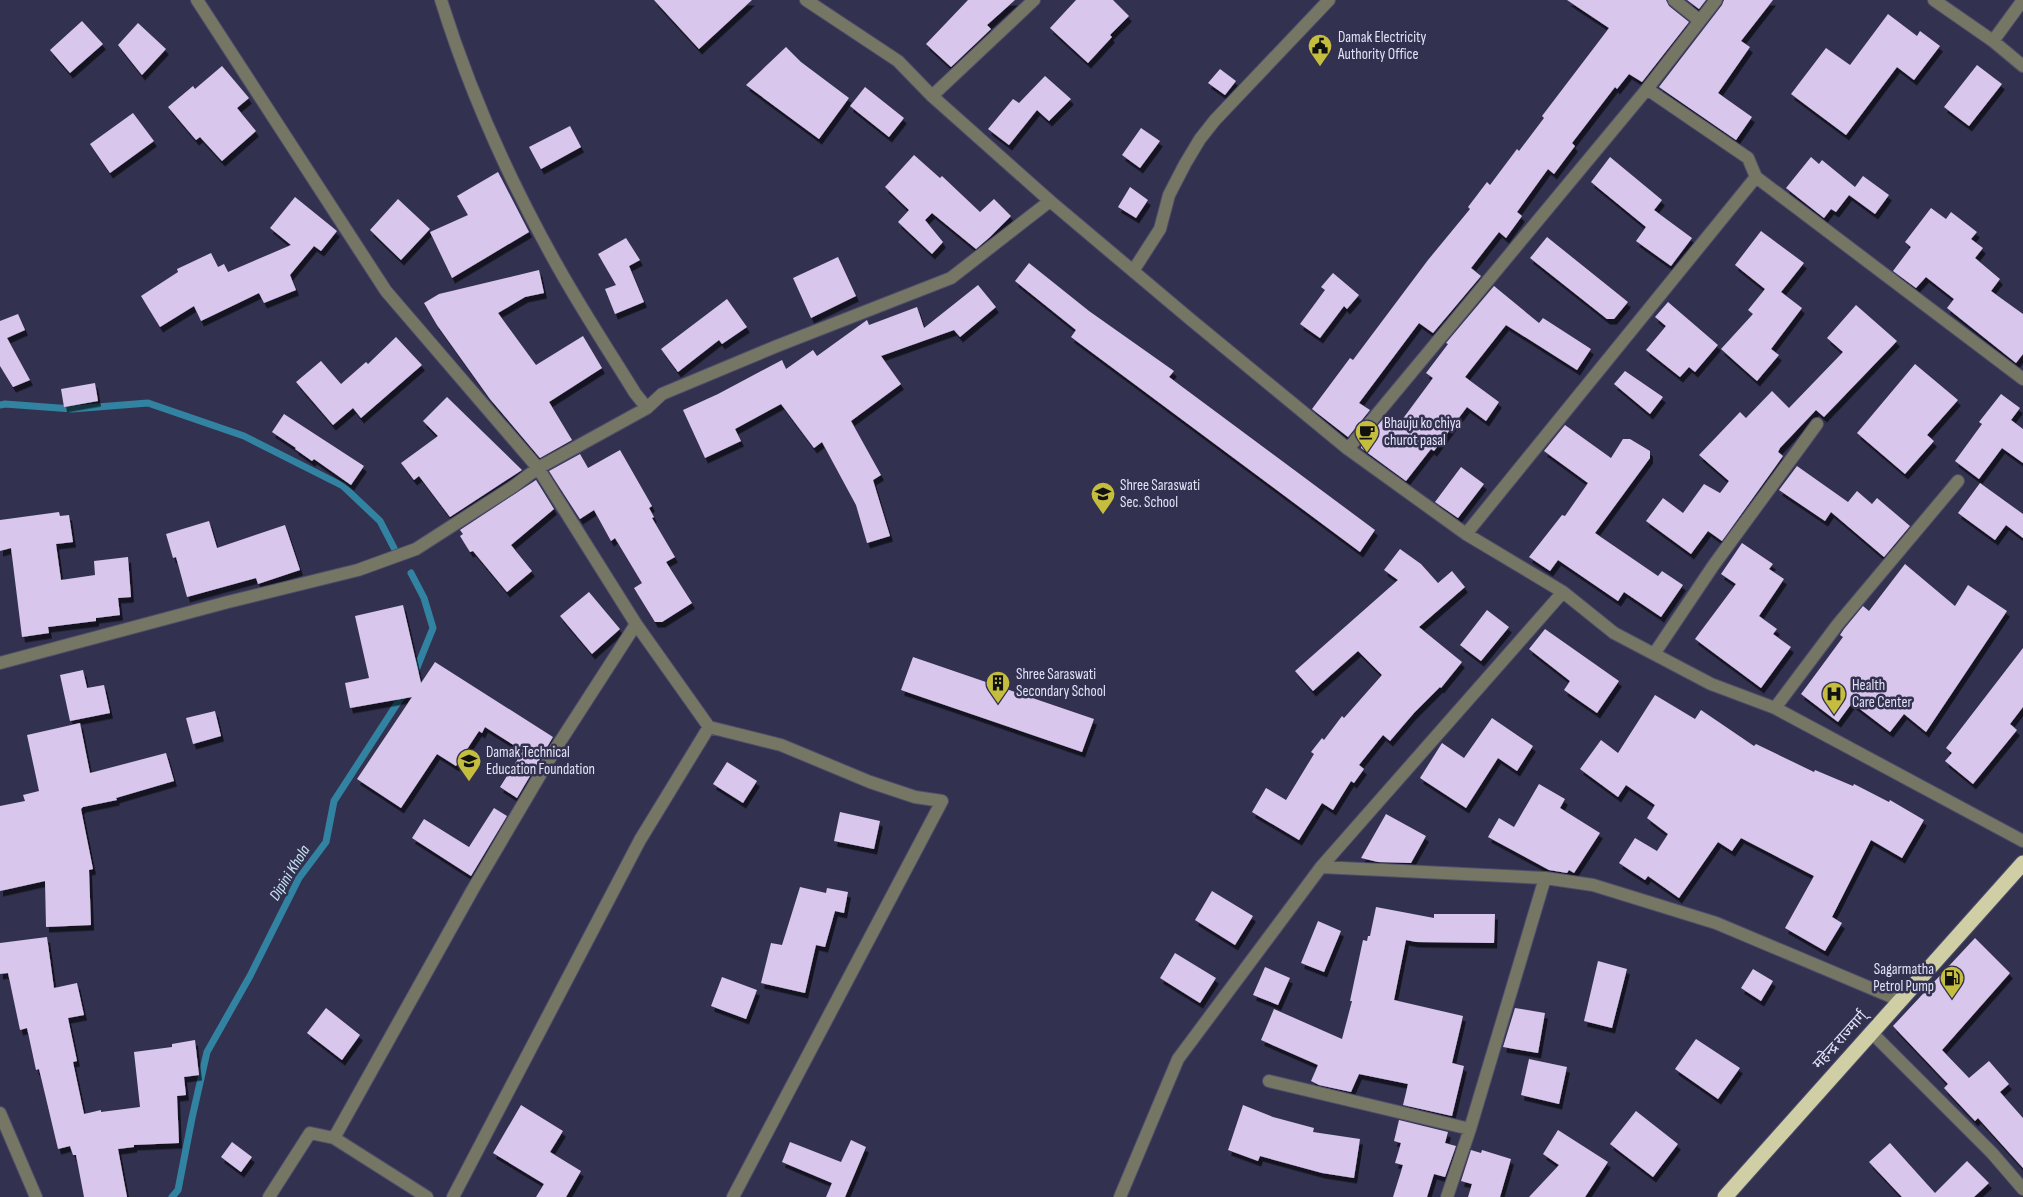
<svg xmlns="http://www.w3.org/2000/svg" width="2023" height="1197" font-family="'Sofia Sans Condensed','Noto Sans Devanagari',sans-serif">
	<defs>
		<filter id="shadow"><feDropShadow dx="3" dy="5.5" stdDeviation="0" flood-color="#0009"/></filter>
	</defs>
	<rect width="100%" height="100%" fill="#333150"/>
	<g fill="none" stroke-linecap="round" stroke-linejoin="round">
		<path stroke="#3283a1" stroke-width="7" d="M0 405 5 404 72 409 148 403 244 436 343 486 380 521 394 548
			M411 573 424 598 433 628 414 675
			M172 1197 178 1190 192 1118 207 1052 250 976 299 878 326 842 334 801 404 693"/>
	</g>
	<path fill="#d8c6ec" filter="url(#shadow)" d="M654 0H752L699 49Z
		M968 0H1015L987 25 991 29 951 67 926 44Z
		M1076 0H1113L1129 16 1110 35 1112 37 1088 63 1050 28Z
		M1567 0H1666L1669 6 1689 22 1642 82 1629 74 1617 89 1615 87 1572 143 1575 146 1554 174 1548 169 1517 212 1522 216 1506 238 1499 232 1471 268 1481 276 1433 333 1419 323 1359 403 1370 410 1348 437 1312 409 1350 358 1353 360 1428 260 1470 209 1468 207 1487 182 1490 185 1517 149 1519 151 1544 118 1542 116 1609 28Z
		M1687 0H1706L1699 9Z
		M1724 0H1773L1741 41 1750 47 1718 93 1752 117 1736 140 1659 87 1722 5Z
		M1888 14 1917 36 1920 31 1940 46 1914 80 1897 67 1846 135 1791 94 1826 48 1850 65Z
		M82 21 103 44 70 73 50 50Z
		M138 23 166 49 142 75 118 45Z
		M786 47 801 62 849 98 819 139 746 85Z
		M1977 65 2002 84 1969 126 1944 107Z
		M222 66 249 98 237 108 256 131 222 161 200 137 196 140 168 107 193 86 195 89Z
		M1220 69 1236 81 1225 95 1208 83Z
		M1045 76 1071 99 1049 121 1037 110 1009 145 988 129 1013 99 1019 103Z
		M865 87 904 118 889 137 850 106Z
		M133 113 154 141 110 173 90 144Z
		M570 126 581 147 541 169 529 147Z
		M1141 128 1160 141 1140 168 1122 155Z
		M914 155 940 178 942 176 980 212 994 199 1011 216 990 237 976 249 932 213 925 220 943 242 932 254 898 222 909 210 885 187Z
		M1610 157 1662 200 1654 210 1692 238 1671 266 1636 241 1646 227 1591 182Z
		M1811 157 1819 164 1822 160 1855 187 1863 176 1889 195 1875 214 1849 195 1836 212 1831 209 1824 218 1786 188Z
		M498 172 529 232 452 278 430 232 468 215 457 196Z
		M1130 187 1148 200 1136 218 1118 207Z
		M295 197 337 231 321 251 314 246 290 275 296 290 264 303 259 293 201 321 194 306 160 327 141 296 178 272 177 269 211 253 218 267 224 264 228 272 291 245 270 228Z
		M398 199 430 229 401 260 370 230Z
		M1931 208 1946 219 1951 212 1977 232 1971 239 1983 248 1975 258 2000 279 1991 291 2023 314V354L2016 363 1947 308 1954 299 1926 277 1916 288 1893 271 1911 247 1905 242Z
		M1761 231 1804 263 1781 292 1802 308 1771 349 1779 355 1757 381 1721 349 1753 314 1748 310 1765 289 1735 265Z
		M1547 237 1628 302 1614 319H1607L1530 258Z
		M626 238 640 260 629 266 644 302 615 314 605 289 616 285 598 254Z
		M838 257 856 296 811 318 793 278Z
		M1029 263 1089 311 1174 371 1169 377 1375 530 1360 552 1071 337 1076 330 1015 281Z
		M539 270 544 293 525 297 498 313 536 365 583 336 602 368 549 402 572 440 540 458 490 399 437 325 424 303 439 294Z
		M1333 273 1359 295 1347 309 1344 306 1320 338 1300 324 1325 290 1321 287Z
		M978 285 996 307 960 337 954 330 881 356 901 384 851 421 881 475 873 480 890 536 867 543 856 505 822 442 814 448 781 404 735 429 741 441 705 458 683 410 718 394 782 360 786 369 813 350 817 356 867 320 869 325 917 307 924 328Z
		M1494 286 1539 323 1543 318 1591 349 1577 370 1506 325 1465 377 1499 402 1486 421 1467 407 1434 451 1431 449 1406 481 1361 448V446L1383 419 1396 428 1433 378 1426 373 1448 344 1446 343Z
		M727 299 747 327 722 344 719 340 678 372 661 349Z
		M1668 302 1718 345 1695 372 1689 367 1680 377 1646 350 1666 326 1655 317Z
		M1856 305 1897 341 1824 417 1816 410 1780 448 1778 452 1783 456 1722 541 1708 531 1691 554 1646 521 1663 498 1683 513 1704 484 1720 493 1729 481 1699 455 1740 412 1746 418 1772 391 1789 408 1843 352 1827 338Z
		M18 314 25 330 7 338 30 380 13 387 0 366V321Z
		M396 337 422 365 361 418 353 408 333 425 296 382 321 361 341 384 366 362 368 364Z
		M1915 364 1958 400 1927 435 1934 441 1905 474 1857 433Z
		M1625 371 1663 397 1650 414 1614 384Z
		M95 383 98 401 64 407 61 389Z
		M2001 394 2020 408 2011 420 2023 429V463L2002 448 1979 479 1955 461 1982 424 1979 422Z
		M447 397 522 470 450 517 419 476 414 480 401 463 438 436 423 421Z
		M284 414 364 466 351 485 314 459 312 461 295 449 296 448 272 432Z
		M1565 425 1611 458 1623 439H1630L1650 451V458L1595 533 1658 576 1662 571 1683 585 1661 617 1624 592 1618 601 1558 560 1550 571 1529 557 1562 515 1565 516 1588 483 1544 451Z
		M620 450 652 506 649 508 654 517 652 518 675 557 666 562 692 603 662 622H655L634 588 642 583 615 538 611 541 594 510 580 519 549 471 580 454 588 468Z
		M1797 466 1848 502 1857 491 1872 504 1877 498 1910 526 1884 557 1831 512 1825 521 1779 490Z
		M1461 467 1484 484 1458 518 1435 502Z
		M536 480 554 509 511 545 532 571 507 592 473 551 470 552 460 536 463 534 460 530Z
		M1980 483 2023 514V538L2006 525 1995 540 1958 513Z
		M59 512 60 516 69 515 73 542 56 544 61 580 95 575 94 561 128 557 131 597 118 598 120 615 96 618V621L48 627 49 633 22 637 11 548 0 551V520Z
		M209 521 217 548 285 525 300 570 258 584 256 578 187 597 176 557 173 558 166 534Z
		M1742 543 1773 564 1769 569 1784 579 1759 616 1777 629 1773 634 1791 647 1761 688 1695 639 1736 584 1721 574Z
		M1400 549 1421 564 1438 583 1452 571 1465 587 1419 627 1462 662 1441 688 1440 687 1414 713 1390 741 1383 735 1359 765 1364 769 1354 783 1351 781 1333 810 1322 803 1299 840 1252 812 1266 788 1286 800 1314 754 1311 752 1322 738 1324 740 1342 716 1344 718 1382 675 1358 651 1313 691 1295 671 1398 580 1384 570Z
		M1905 564 1955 606 1968 585 2007 611 1926 732 1904 714 1890 732 1852 703 1838 722 1801 694 1843 637 1840 635 1844 629 1863 606 1869 611Z
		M589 592 620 629 592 654 560 616Z
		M403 605 421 683 435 662 553 737 517 798 500 787 523 751 485 727 482 733 479 731 456 766 437 754 401 808 357 779 412 697 350 708 345 683 369 678 355 616Z
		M1487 610 1509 627 1481 661 1460 645Z
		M1545 629 1619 681 1597 713 1564 690 1570 681 1529 649Z
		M2023 648V707L2010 724 2017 730 1973 784 1945 761 1952 753 1946 748Z
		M913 657 1094 719 1082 752 901 690Z
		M83 670 87 688 104 685 110 713 70 721 60 675Z
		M1655 695 1695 719 1701 710 1754 746 1756 744 1814 772 1815 770 1853 786 1854 784 1889 802 1890 800 1924 820 1902 858 1871 840 1832 917 1842 923 1825 951 1785 928 1814 876 1741 838 1732 851 1718 842 1679 898 1648 876 1645 880 1619 863 1635 838 1657 851 1668 834 1647 818 1655 805 1626 785 1618 797 1580 769 1601 740 1618 753Z
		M215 711 221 736 193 744 186 718Z
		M1492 718 1533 746 1517 771 1498 758 1466 808 1420 778 1442 743 1464 758Z
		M80 723 90 773 166 753 174 781 116 798 117 800 83 807 81 809 93 869 89 870 91 925 46 927 45 881 0 891V806L25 801 23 795 39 791 27 735Z
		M727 762 757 781 743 803 713 784Z
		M1539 784 1565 799 1560 808 1600 833 1574 873 1569 870 1567 873 1549 870 1488 837 1499 818 1514 827Z
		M494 808 507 816 471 876 412 838 424 819 469 847Z
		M840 812 880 821 874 849 834 841Z
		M1386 814 1426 836 1411 863 1378 862 1361 858Z
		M800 887 826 893 827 888 848 892 844 913 835 911 825 947 816 945 805 993 761 983 771 943 782 945Z
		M1212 891 1253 916 1235 945 1195 920Z
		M1376 907 1434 918V914H1495L1494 943 1416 942 1406 940 1394 1000 1463 1016 1452 1063 1464 1066 1452 1116 1403 1105 1408 1084 1359 1074 1351 1092 1319 1085 1311 1081 1318 1065 1261 1040 1274 1009 1342 1039 1352 1001H1350L1363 940 1367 941 1368 936H1370Z
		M1318 921 1341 931 1324 972 1301 963Z
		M47 937 54 988 77 983 84 1015 68 1018 77 1061 73 1062 84 1114 101 1110V1112L140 1107 134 1052 172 1047V1044L195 1040 199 1075 184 1077 186 1095 177 1096 179 1143 134 1145V1147L118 1149 127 1197H84L76 1155H73L70 1146 58 1149 39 1069 36 1070 27 1028 20 1030 8 973 0 974V943Z
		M1975 938 2010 973 1942 1050 1969 1078 1989 1061 2009 1084 2000 1092 2023 1118V1168L1978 1118 1975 1121 1944 1088 1948 1084 1893 1026Z
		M1175 953 1216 978 1200 1003 1160 978Z
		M1598 961 1627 969 1612 1028 1584 1021Z
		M1265 967 1290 978 1278 1005 1253 995Z
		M1753 969 1773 981 1761 1001 1741 988Z
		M722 977 757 990 746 1019 711 1006Z
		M326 1008 360 1035 342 1060 307 1033Z
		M1515 1008 1545 1013 1538 1053 1503 1047Z
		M1696 1039 1740 1068 1718 1099 1675 1069Z
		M1529 1059 1567 1067 1559 1104 1521 1095Z
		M521 1105 563 1131 550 1152 581 1171 566 1197H536L544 1184 493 1153Z
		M1243 1105 1273 1117 1314 1128 1313 1132 1360 1139 1354 1178 1322 1173 1260 1156 1258 1161 1228 1150Z
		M1636 1111 1678 1144 1653 1177 1610 1144Z
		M1399 1120 1448 1132 1445 1143 1456 1146 1445 1177 1434 1174 1427 1197H1393L1403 1165 1395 1163 1401 1143 1394 1141Z
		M1558 1130 1608 1162 1585 1197H1529L1559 1165 1543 1154Z
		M851 1140 866 1147 845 1197H826L832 1183 782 1162 790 1142 841 1162Z
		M232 1142 252 1157 241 1172 221 1157Z
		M1890 1143 1935 1193 1967 1161 1989 1183 1974 1197H1902L1869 1162Z
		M1471 1150 1481 1153 1482 1150 1511 1159 1500 1197H1468L1472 1184 1461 1181Z"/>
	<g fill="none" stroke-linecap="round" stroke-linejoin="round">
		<defs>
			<path id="minor" d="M197 0 386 291 538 468 636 624 556 748 473 889 334 1138 427 1197
				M441 0C470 93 510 182 558 267 582 310 609 351 635 393L647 408
				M806 0 898 61 932 96 1050 201 1190 319 1348 449 1466 534 1563 592 1614 633 1711 684 1775 708 2023 841
				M1674 0 1699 20
				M1934 0 1993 41 2023 66
				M1993 41 2023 0
				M1647 89 1748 158 1756 177 2023 379
				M932 96 1034 0
				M1133 271 1160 229 1169 195 1185 164 1200 139 1215 120 1329 0
				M1348 449 1647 89 1716 0
				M1466 534 1756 177
				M636 624 709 727 781 745 870 782 915 797 942 801 733 1197
				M1654 654 1713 566 1817 424
				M0 663 228 602 358 570 416 549 514 486 538 468 647 408 662 394 777 346 951 278 1050 201
				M1775 708 1838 624 1958 481
				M1321 867 1545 878
				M1871 1032 1992 1153 2023 1189
				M1269 1081 1470 1129
				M0 1113 36 1197
				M269 1197 310 1133 334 1138
				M453 1197 640 840 709 727
				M1120 1197 1178 1059 1321 867 1563 592
				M1447 1197 1470 1129 1545 878 1593 885 1716 923 1899 1000"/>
			<path id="highway" d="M1725 1197 2023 863"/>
		</defs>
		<use href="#minor" stroke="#4f4d6b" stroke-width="14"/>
		<use href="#highway" stroke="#4f4d6b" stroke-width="17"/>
		<use href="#minor" stroke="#767665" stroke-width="12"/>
		<use href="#highway" stroke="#cfcea5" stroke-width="15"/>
	</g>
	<defs>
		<symbol id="civic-pin" viewBox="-11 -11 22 30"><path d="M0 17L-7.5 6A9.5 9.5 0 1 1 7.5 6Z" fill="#c4bd3e" stroke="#333150"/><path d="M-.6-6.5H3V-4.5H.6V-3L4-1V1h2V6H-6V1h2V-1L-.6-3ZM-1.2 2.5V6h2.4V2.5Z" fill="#111"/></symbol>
		<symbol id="cafe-pin" viewBox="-11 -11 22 30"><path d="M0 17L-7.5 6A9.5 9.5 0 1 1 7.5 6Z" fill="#c4bd3e" stroke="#333150"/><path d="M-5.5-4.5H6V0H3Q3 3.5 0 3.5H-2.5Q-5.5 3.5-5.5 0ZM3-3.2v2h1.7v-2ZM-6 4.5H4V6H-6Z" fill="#111"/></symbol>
		<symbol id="school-pin" viewBox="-11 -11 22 30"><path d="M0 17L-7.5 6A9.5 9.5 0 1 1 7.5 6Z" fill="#c4bd3e" stroke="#333150"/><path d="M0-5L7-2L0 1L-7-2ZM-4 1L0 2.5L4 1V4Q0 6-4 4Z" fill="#111"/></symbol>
		<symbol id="building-pin" viewBox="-11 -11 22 30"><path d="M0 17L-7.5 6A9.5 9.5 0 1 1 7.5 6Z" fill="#c4bd3e" stroke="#333150"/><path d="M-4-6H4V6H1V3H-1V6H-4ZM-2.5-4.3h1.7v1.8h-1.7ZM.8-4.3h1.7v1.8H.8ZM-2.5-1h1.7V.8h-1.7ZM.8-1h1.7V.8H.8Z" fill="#111"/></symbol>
		<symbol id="hospital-pin" viewBox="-11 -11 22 30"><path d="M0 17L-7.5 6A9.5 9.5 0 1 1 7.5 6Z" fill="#c4bd3e" stroke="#333150"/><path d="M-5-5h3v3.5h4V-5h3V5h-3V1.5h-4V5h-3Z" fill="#111"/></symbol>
		<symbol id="fuel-pin" viewBox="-11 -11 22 30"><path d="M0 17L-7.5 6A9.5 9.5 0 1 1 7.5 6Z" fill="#c4bd3e" stroke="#333150"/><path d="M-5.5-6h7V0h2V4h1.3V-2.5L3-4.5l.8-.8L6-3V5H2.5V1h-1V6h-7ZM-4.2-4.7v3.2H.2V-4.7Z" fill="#111"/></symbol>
	</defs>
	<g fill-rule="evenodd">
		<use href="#civic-pin" x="1306" y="32" width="28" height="38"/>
		<use href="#cafe-pin" x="1353" y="418" width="28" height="38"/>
		<use href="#school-pin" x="1089" y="480" width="28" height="38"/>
		<use href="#building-pin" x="984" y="669" width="28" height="38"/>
		<use href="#hospital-pin" x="1820" y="680" width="28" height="38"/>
		<use href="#school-pin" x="455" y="747" width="28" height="38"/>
		<use href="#fuel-pin" x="1938" y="964" width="28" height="38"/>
	</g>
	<g text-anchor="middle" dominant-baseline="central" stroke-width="5" stroke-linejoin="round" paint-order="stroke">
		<g font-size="15" fill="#e3e2f7" stroke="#333150" text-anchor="start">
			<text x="1338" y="37">Damak Electricity<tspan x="1338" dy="17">Authority Office</tspan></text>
			<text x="1384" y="423">Bhauju ko chiya<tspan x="1384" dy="17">churot pasal</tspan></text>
			<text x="1120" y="485">Shree Saraswati<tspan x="1120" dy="17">Sec. School</tspan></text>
			<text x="1016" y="674">Shree Saraswati<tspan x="1016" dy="17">Secondary School</tspan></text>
			<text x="1852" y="685">Health<tspan x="1852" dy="17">Care Center</tspan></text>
			<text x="486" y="752">Damak Technical<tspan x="486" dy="17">Education Foundation</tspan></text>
			<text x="1934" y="969" text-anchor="end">Sagarmatha<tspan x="1934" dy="17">Petrol Pump</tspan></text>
		</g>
		<g font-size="15" fill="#e3e2f7" stroke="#333150">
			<text transform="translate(1840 1040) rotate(-48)">महेन्द्र राज्मार्ग्</text>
		</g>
		<g font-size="16" font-style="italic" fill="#c8e5f2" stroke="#333150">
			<text transform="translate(290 873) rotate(-58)">Dipini Khola</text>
		</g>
	</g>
</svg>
